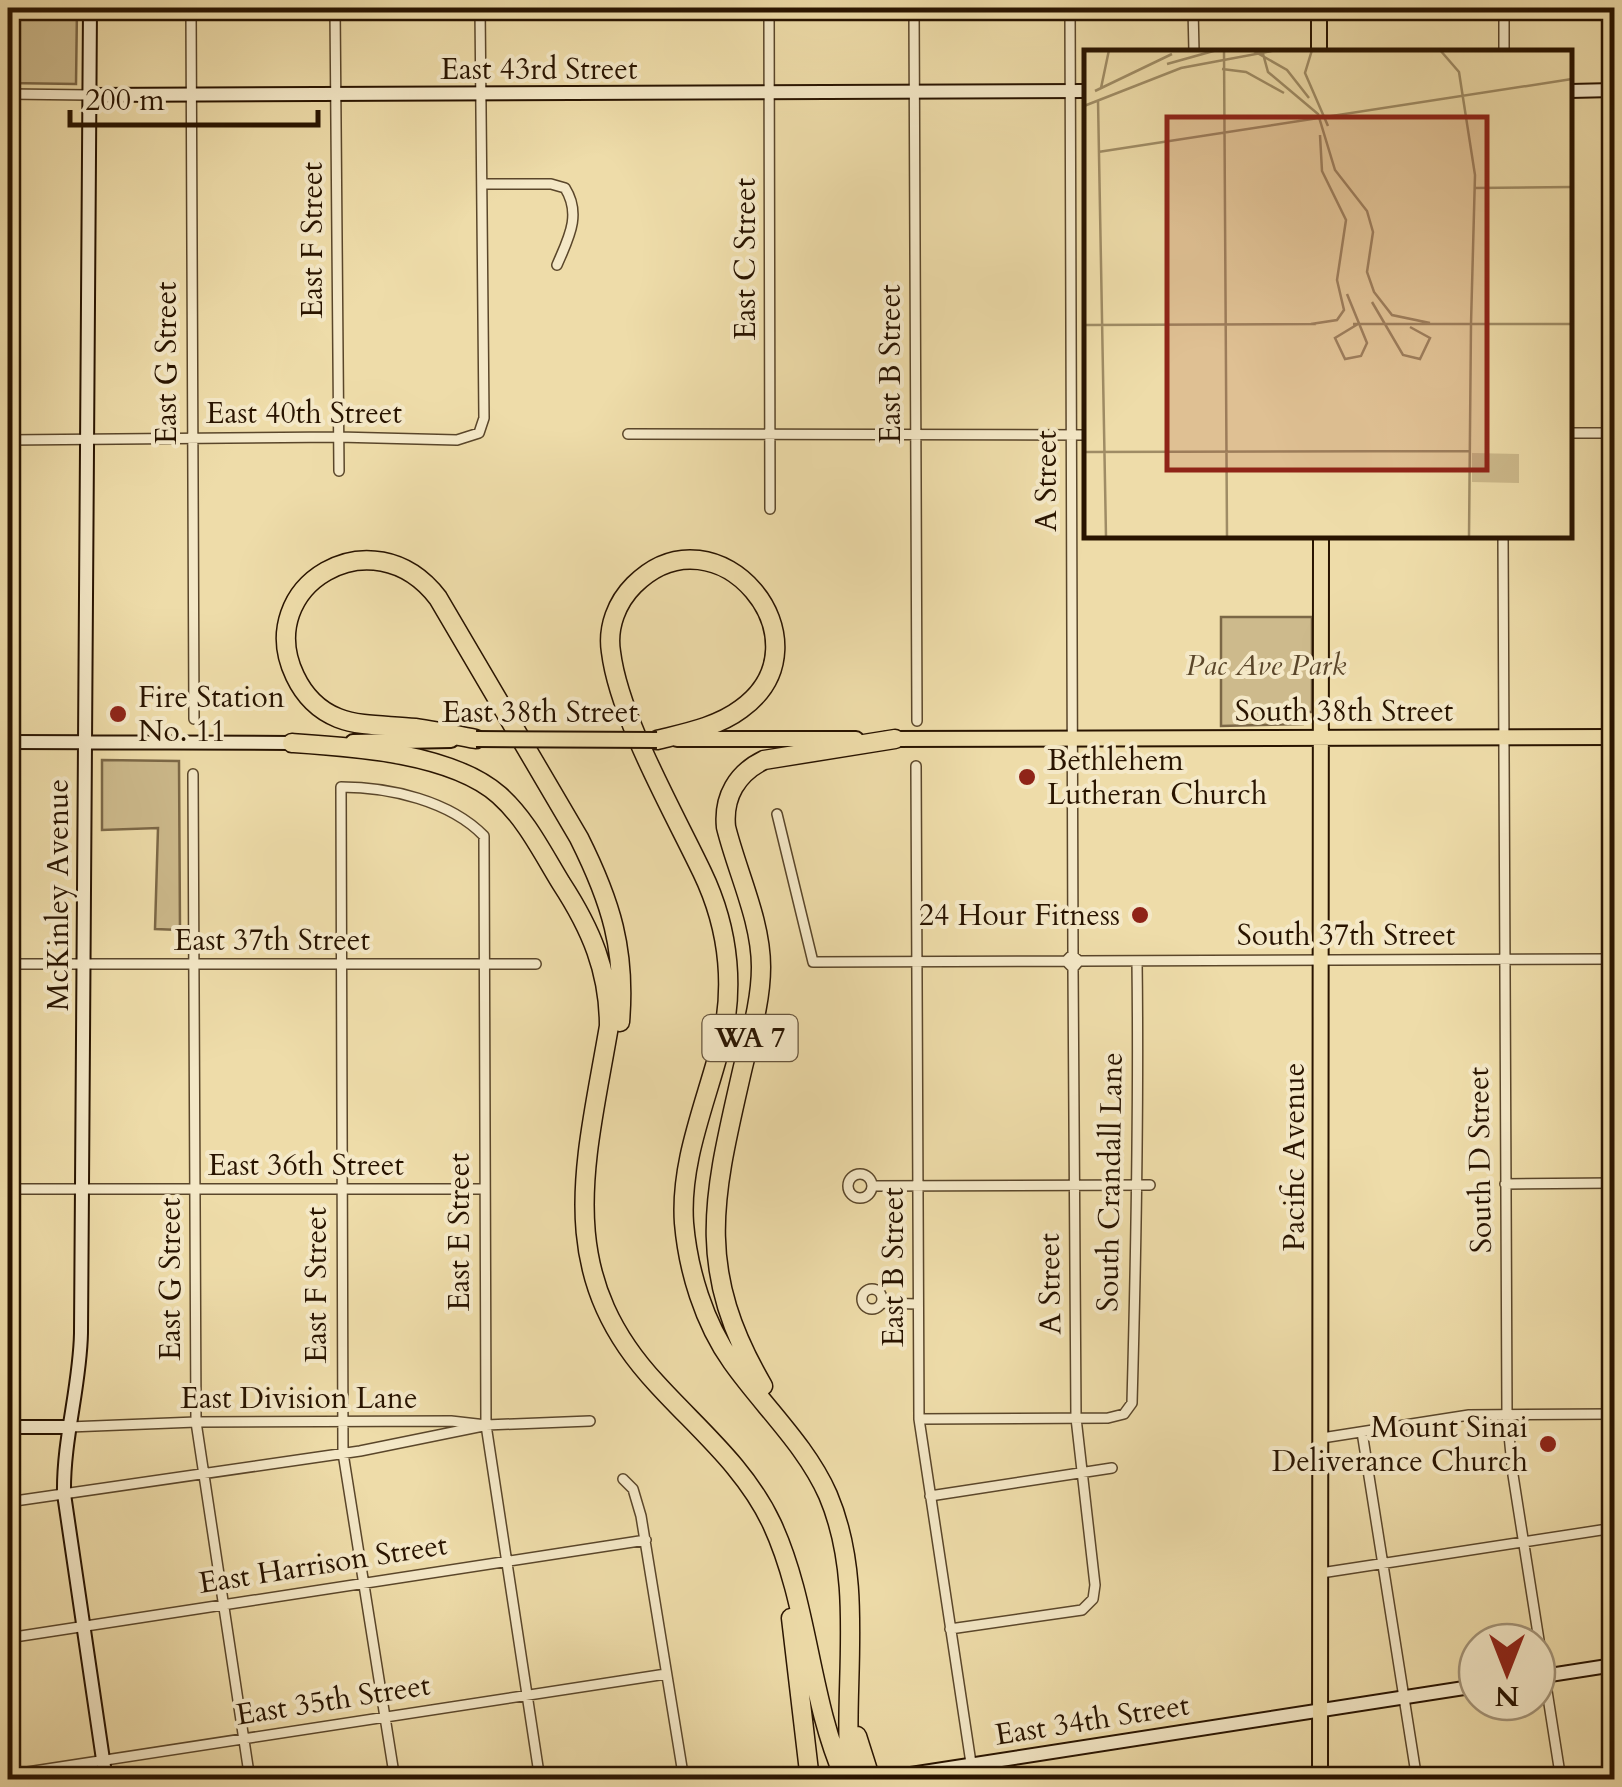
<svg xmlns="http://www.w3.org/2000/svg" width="1622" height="1787" font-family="Cardo,serif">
	<rect width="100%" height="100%" fill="#eedca9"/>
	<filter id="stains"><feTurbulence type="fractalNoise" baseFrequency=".002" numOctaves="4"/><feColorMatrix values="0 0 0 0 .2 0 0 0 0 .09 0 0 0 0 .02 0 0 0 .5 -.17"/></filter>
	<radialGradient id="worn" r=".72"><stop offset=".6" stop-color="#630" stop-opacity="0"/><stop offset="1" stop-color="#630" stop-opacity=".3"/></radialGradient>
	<path fill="#cdba8c" stroke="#7b6746" stroke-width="2.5" d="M8 8H77L76 84 8 83Z
		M1221 617H1312V712H1307L1303 724 1221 726Z
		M102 760 179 761 180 930 155 929 158 828 102 830Z"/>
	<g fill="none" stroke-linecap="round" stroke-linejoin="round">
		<defs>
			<path id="street" d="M191 8 194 719
				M335 8 339 471
				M769 8 770 509
				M914 8 917 721
				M1070 8 1073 955
				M1193 8 1194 52
				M1504 8V52
				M8 94 89 95
				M482 184H551L565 188C582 215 568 239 557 265
				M1570 433H1614
				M628 434 1087 435
				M8 440 338 437 457 440 479 433 484 418 480 8
				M1503 535 1507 1415 1513 1475 1561 1780
				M916 766 919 1419 971 1763
				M193 774 196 1422 250 1780
				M777 814 813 962 1066 961
				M1079 961 1073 968 1066 961 1072 955 1079 961 1614 959
				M8 964H536
				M848 1186a12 12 0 1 1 24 0a12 12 0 1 1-24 0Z
				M1505 1184 1614 1183
				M872 1186 1150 1185
				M8 1189H484
				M862 1299a10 10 0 1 1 20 0a10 10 0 1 1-20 0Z
				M881 1303 917 1304
				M919 1419 1108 1418 1124 1414 1132 1403C1136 1256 1139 1108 1137 961
				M69 1427 196 1422 451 1421 486 1425 590 1421
				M1362 1432 1417 1780
				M1322 1438 1469 1415 1614 1414
				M623 1479 633 1489 641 1516 684 1780
				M930 1496 1112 1468
				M8 1502 360 1451 483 1426
				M1321 1573 1614 1528
				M950 1629 1082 1610 1093 1599 1095 1585 1076 1418 1073 968
				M8 1638 646 1540
				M8 1775 666 1674
				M395 1780 343 1453 341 787C390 787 450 801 484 836L486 1425 540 1780"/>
			<path id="secondary" d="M90 8 81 1333C80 1387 63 1439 64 1494L106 1780
				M1570 91 1614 90
				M89 95 1087 91
				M8 742 292 743
				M8 1427H69
				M1537 1677 1614 1665
				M872 1780 1477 1686"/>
			<path id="primary" d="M1319 8V52
				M677 739H856
				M887 739 1614 737
				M353 742 451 740
				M1320 1780 1321 535"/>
			<path id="highway" d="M476 739C455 735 435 731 415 728 390 725 361 727 338 718 318 710 304 695 295 676 252 586 373 513 438 598L579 838C611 902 626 950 620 1022
				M657 740C685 733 717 727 741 709 834 642 717 502 634 585 617 602 607 627 611 652 619 717 673 811 702 872 730 930 736 993 718 1055 703 1110 680 1165 684 1223 688 1270 704 1323 732 1362 763 1406 806 1445 828 1495 866 1584 842 1686 850 1780
				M292 743C353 747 451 753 499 795 526 819 542 852 561 883 591 929 609 971 609 1026 586 1162 551 1271 657 1384 698 1429 746 1468 772 1524 809 1604 809 1699 845 1779
				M763 1386C694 1268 713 1198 742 1071 750 1037 761 1002 761 967 761 920 737 872 726 827 723 797 737 773 764 760L895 739
				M791 1618 810 1780
				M857 1736 871 1780"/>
		</defs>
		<use href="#street" stroke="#5a462a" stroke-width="12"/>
		<use href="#secondary" stroke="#291400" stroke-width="16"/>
		<use href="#primary" stroke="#291400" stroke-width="18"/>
		<use href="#highway" stroke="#291400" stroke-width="21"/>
		<use href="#street" stroke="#f4e8c7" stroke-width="9"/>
		<use href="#secondary" stroke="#f4e8c7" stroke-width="12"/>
		<use href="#primary" stroke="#eedca9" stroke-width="14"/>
		<use href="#highway" stroke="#eedca9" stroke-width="18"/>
		<defs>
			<path id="primary-bridge" d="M476 739 657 740"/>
		</defs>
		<use href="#primary-bridge" stroke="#291400" stroke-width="18" stroke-linecap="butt"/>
		<use href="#primary-bridge" stroke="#eedca9" stroke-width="14"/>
	</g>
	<g fill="#8f2418" stroke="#f4e8c7" stroke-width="4">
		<circle cx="118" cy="714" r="10"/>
		<circle cx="1027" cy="777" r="10"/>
		<circle cx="1140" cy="915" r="10"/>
		<circle cx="1548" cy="1444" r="10"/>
	</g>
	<g text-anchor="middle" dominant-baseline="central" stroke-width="8" stroke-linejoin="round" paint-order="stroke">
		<rect fill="#f4e8c7" stroke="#66543c" stroke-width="2.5" x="702.5" y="1015" width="95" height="46" rx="8"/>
		<g font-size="28" font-weight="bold" fill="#291400">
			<text x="750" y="1038">WA 7</text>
		</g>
		<g font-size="30" fill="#291400" stroke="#f4e8c7">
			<text x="539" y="69">East 43rd Street</text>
			<text transform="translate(312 240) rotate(-90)">East F Street</text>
			<text transform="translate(745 259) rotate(-90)">East C Street</text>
			<text transform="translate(166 363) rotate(-90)">East G Street</text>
			<text transform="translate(890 364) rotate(-90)">East B Street</text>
			<text x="304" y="413">East 40th Street</text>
			<text transform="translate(1046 481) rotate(-90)">A Street</text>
			<text x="1344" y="711">South 38th Street</text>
			<text x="540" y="712">East 38th Street</text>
			<text transform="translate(58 895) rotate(-90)">McKinley Avenue</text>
			<text x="1346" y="935">South 37th Street</text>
			<text x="272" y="940">East 37th Street</text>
			<text transform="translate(1294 1157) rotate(-90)">Pacific Avenue</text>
			<text transform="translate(1480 1160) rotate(-91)">South D Street</text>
			<text x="306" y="1165">East 36th Street</text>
			<text transform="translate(1110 1182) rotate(-89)">South Crandall Lane</text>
			<text transform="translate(459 1232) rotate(-90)">East E Street</text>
			<text transform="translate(893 1267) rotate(-90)">East B Street</text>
			<text transform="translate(170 1279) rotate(-90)">East G Street</text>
			<text transform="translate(1050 1284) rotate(-91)">A Street</text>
			<text transform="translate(316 1285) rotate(-90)">East F Street</text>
			<text x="299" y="1398">East Division Lane</text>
			<text transform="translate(323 1564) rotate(-9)">East Harrison Street</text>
			<text transform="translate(333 1700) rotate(-9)">East 35th Street</text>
			<text transform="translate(1092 1720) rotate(-9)">East 34th Street</text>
		</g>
		<g font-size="30" font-style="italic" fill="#5a462a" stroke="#f4e8c7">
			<text x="1266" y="665">Pac Ave Park</text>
		</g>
		<g font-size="30" fill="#291400" stroke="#f4e8c7" text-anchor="start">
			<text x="138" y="697">Fire Station<tspan x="138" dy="34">No. 11</tspan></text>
			<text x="1047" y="760">Bethlehem<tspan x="1047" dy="34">Lutheran Church</tspan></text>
			<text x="1120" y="915" text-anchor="end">24 Hour Fitness</text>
			<text x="1528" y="1427" text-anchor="end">Mount Sinai<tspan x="1528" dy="34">Deliverance Church</tspan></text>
		</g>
	</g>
	<g transform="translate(1084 50)">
		<rect width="488" height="488" fill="#eedca9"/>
		<path d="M388 403 435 404V433L388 432Z" fill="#cdba8c"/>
		<path fill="none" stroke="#9f8c65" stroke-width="2.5" d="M140 0 143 487M168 0 203 20 225 48M178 0 184 22 234 64 251 120 283 161 289 182 283 222 290 242 308 265 346 273M228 0 221 23 244 76M356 0 375 22 391 125 387 274M83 14 133 0M138 19 162 22 200 43M17 38 25 0M11 41 88 4M14 50 22 487M0 56 97 18 193 0M14 102 488 29M390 138 488 137M263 244 283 293 277 306 261 309 251 288 274 274M288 252 319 305 336 309 346 288 326 277M227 274 253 270 260 260 253 230 262 170 238 121 236 85M269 274H488M0 275 232 274M0 402 386 401M385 487 387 274"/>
		<path fill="#8f2418" fill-opacity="0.15" stroke="#8f2418" stroke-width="5" d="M83 67H403V420H83Z"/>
		<rect width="488" height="488" fill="none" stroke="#291400" stroke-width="5"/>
	</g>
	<rect width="1622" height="1787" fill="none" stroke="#eedca9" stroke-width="40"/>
	<rect x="10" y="10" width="1602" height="1767" fill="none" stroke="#291400" stroke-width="5"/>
	<rect x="20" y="20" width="1582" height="1747" fill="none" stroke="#291400" stroke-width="2.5"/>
	<g transform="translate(1507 1672) rotate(180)"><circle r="48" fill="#f4e8c7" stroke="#a39377" stroke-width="2.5"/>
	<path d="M0-8L18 38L0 25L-18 38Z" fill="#8f2418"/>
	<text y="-15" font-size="28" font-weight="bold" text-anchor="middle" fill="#291400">N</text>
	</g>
	<path d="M70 110v15h248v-15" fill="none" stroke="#291400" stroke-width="5"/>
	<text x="85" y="110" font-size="30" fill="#291400" stroke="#f4e8c7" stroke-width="8" paint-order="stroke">200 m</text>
	<rect width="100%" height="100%" filter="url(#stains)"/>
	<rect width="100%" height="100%" fill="url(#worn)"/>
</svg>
